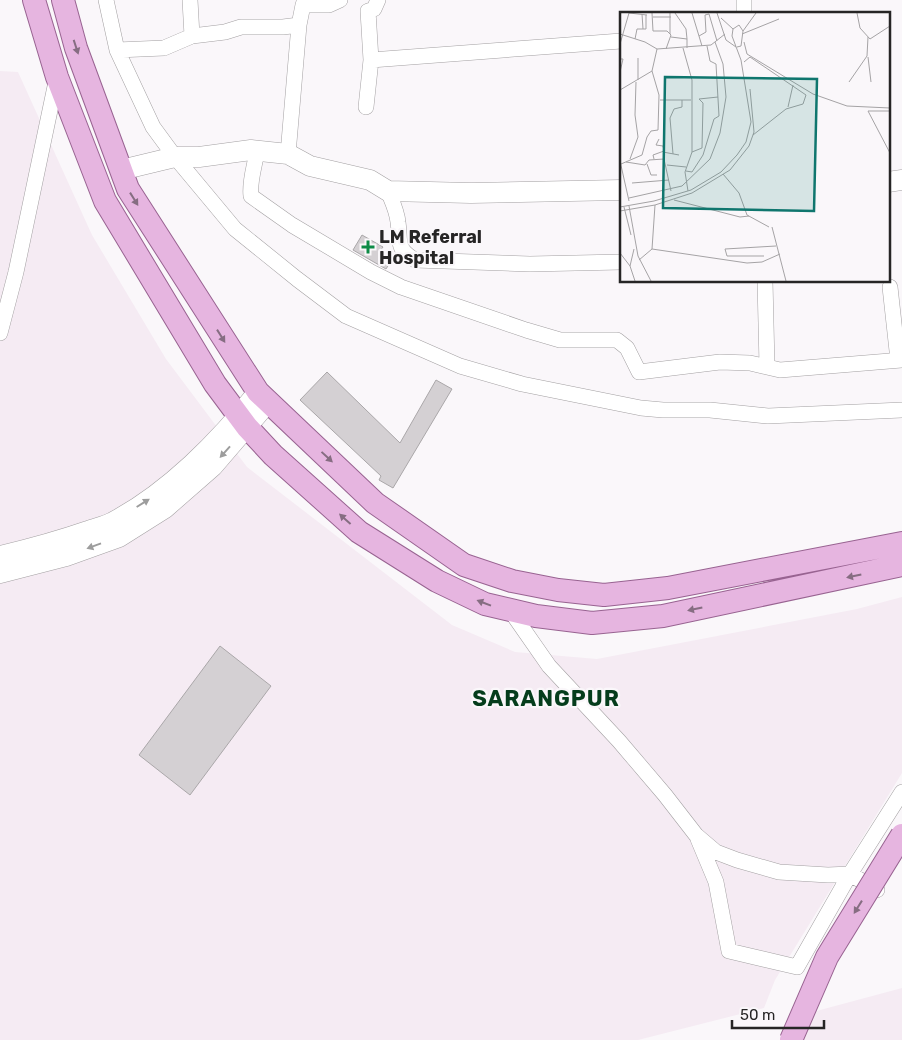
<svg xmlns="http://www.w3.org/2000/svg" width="902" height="1040" font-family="Rubik,sans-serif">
	<rect width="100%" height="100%" fill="#faf7fa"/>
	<path fill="#f5ebf3" d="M0 71 18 72 92 235 166 359 247 467 452 625 515 652 597 659 857 609 902 597V773L775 980 764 1008 638 1040H0Z
		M902 988V1040H800L809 1013Z"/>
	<path fill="#d4d0d3" stroke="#aaa7a9" d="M362 235 383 247 380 251 393 258 386 269 353 250Z
		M327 372 400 443 436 380 452 389 393 488 379 480 381 476 300 400Z
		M220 646 271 686 190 795 139 755Z"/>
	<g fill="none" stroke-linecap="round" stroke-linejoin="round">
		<defs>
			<path id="street" d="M106 0 117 50 153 127 175 157 235 229 297 279 346 316 460 366 522 384 641 408 663 410H710L768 416 902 410
				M190 0 192 36
				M744 0V14
				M117 50 164 48 192 36 225 32 241 27H283L299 25 303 5H329L340 0
				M371 60 621 41
				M366 107 371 60 368 11 374 9 378 0
				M257 151C255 165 249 182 251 196L292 225 371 272 401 287 526 330 560 340H617L627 348 639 372 720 362 750 363 780 370 902 360
				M288 154 299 25
				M388 191C392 201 397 211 398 222 401 242 395 248 415 260L530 264 621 262
				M765 281 767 366
				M890 287 898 360
				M0 333 16 272 57 77
				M510 610 549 666 619 741 665 795 696 835 716 852 737 860 779 872 828 875 850 874 877 890
				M698 839 716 882 729 951 797 967 850 874 902 792"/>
			<path id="secondary" d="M121 170 175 157H199L251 150 288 154 310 166 370 180 388 191 471 193 621 190
				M888 182 902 180
				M0 556C30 549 59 541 88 531 96 528 106 526 113 522 168 493 220 441 258 392
				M0 573 66 556 119 537 165 508 213 466 268 402"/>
			<path id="primary" d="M34 0 57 77 105 201 215 384 247 427 273 455 359 532 437 581 485 604 536 616 592 623 663 616 902 565
				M63 0 76 48 128 189 258 392 375 503 464 565 512 581 558 590 604 595 668 588 902 543"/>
		</defs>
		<use href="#street" stroke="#a3a0a2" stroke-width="16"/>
		<use href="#secondary" stroke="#a3a0a2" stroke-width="21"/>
		<use href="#primary" stroke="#986391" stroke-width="24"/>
		<use href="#street" stroke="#fff" stroke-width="15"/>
		<use href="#secondary" stroke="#fff" stroke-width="20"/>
		<use href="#primary" stroke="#e6b5e0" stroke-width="22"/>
		<defs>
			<path id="primary-bridge" d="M791 1040 827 957 902 835"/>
		</defs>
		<use href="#primary-bridge" stroke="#986391" stroke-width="24" stroke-linecap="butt"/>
		<use href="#primary-bridge" stroke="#e6b5e0" stroke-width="22"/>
	</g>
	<defs><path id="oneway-solid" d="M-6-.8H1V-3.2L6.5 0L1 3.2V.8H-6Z" transform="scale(1.25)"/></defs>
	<g fill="#866d82">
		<use href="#oneway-solid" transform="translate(76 47) rotate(72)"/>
		<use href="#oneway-solid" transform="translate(134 199) rotate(58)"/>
		<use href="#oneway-solid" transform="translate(221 336) rotate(58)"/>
		<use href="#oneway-solid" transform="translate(327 457) rotate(43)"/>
		<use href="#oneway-solid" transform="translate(345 519) rotate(-138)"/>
		<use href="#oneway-solid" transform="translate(854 576) rotate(168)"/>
		<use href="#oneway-solid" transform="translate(484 603) rotate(-159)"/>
		<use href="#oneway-solid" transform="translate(695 609) rotate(168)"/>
		<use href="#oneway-solid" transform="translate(858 907) rotate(122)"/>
	</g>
	<g fill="#9d9d9d">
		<use href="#oneway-solid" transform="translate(225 452) rotate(132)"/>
		<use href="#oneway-solid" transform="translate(143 503) rotate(-32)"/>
		<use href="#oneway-solid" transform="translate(94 546) rotate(160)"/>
	</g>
	<path fill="#0e8b47" stroke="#faf7fa" stroke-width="2" d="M365.5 239.5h5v5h5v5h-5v5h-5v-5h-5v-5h5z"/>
	<g text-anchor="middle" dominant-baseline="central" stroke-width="4.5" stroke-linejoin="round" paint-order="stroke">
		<g font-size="18" font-weight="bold" fill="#262525" stroke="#faf7fa" text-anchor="start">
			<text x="379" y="237">LM Referral<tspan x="379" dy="21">Hospital</tspan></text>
		</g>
		<g font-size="22" font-weight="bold" letter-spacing="1" fill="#053d1c" stroke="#faf7fa">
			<text x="546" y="698">SARANGPUR</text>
		</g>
	</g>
	<g transform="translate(620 12)">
		<rect width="270" height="270" fill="#faf7fa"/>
		<path fill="none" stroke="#a5a3a5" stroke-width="1" d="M9 1 27 3M32 1 33 19H47L51 23 46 37M50 1V22M55 1 66 17 67 27M72 1 82 34M97 1 106 28 116 35M237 1 240 16 250 27 270 14M22 2 23 17M33 5H51M101 6 113 17M123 19 136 1M0 22 25 30 37 37 91 33 105 22M122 22 159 7M79 24 86 20 85 3 89 2 97 29M51 25 67 27V36M15 27 17 17H26V3M124 30 127 42 193 82 227 94 270 96M0 32 9 1M63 36 72 68V140L65 160 68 179M248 45 251 70M18 46V68M0 47H3L0 60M124 50 130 45 186 83 183 92 166 97 133 123M229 70 247 44 248 25M0 78 32 59 37 37M40 88H71M168 95 173 73M270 99H248L270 141M43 140 59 143M72 140 82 136 83 91 79 87 98 85M53 142 50 106 54 97 62 95V88M10 147 18 125 15 103 16 70M34 147 33 143 44 139 43 134 36 133 39 127M0 149 9 189M6 150 25 153 29 148 44 147 51 179M1 152 22 143 27 125 31 119 38 118 39 83 32 59M27 152 31 163H37M47 153 66 155M66 159 72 160 83 143 94 107 99 104 96 52 90 49 87 34M103 162 119 181 127 203 149 215M12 171 49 168M9 186 62 174 90 147 100 121 106 85 103 52 95 30M54 188 120 205 129 204M9 194 18 244 31 269M0 195 34 189 71 178 101 160 117 143 126 130 131 110 121 48 112 24 113 17 119 13 123 19 121 34 117 35M4 195 11 223M0 199 35 193 72 181 110 158 129 134 134 120 130 77M152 215 166 269M14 237 10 254 15 269M32 237 35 193M0 241 10 254M144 244H107L105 237 156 234M19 248 32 237 127 251 142 250 160 242"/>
		<path fill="#0f766e" fill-opacity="0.15" stroke="#0f766e" stroke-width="2.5" d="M45 65 197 67 194 199 43 196Z"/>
		<rect width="270" height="270" fill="none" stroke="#262525" stroke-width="2.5"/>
	</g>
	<path d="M732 1020v8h92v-8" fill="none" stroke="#262525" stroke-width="2.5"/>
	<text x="740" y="1020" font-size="15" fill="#262525" stroke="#faf7fa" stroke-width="4" paint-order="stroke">50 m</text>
</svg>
